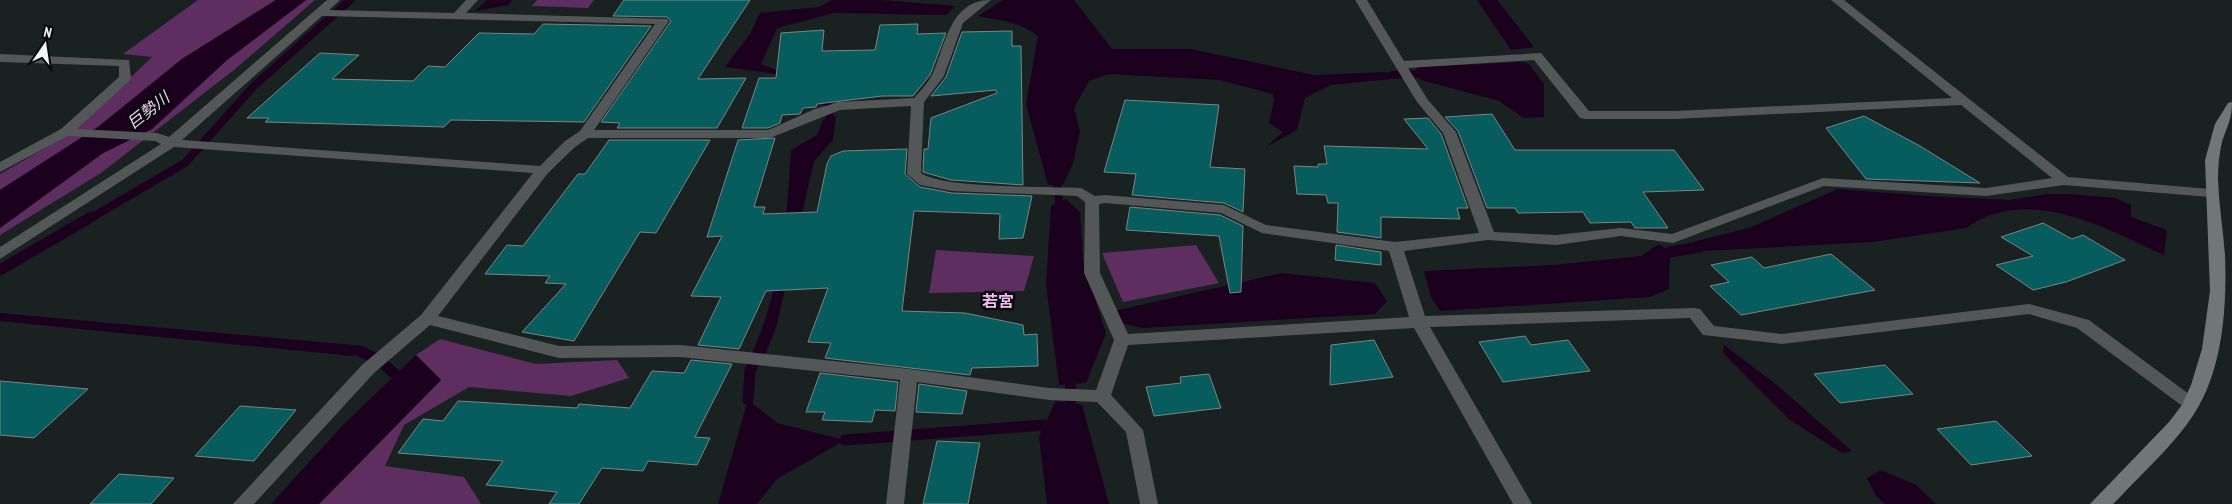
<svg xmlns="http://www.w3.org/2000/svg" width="2232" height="504" font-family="'PT Sans Narrow','Noto Sans JP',sans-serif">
	<rect width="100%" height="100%" fill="#192121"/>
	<path fill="#5e2e60" d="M198 0H276L182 59 98 127 0 190V174L74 132 152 57 123 54Z
		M306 0H315L234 70 101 173 0 235V228L103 153 152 129 227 60Z
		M537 0H594L588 8 532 6Z
		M1196 245 1219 283 1123 302 1102 253Z
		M936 250 1033 256H1034L1024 291 929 293Z
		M440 339 536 364 617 360 629 378 571 396 469 387 404 425 385 466 464 477 481 504H319L441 380 416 355Z"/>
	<path fill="#1c011e" d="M276 0H306L227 60 152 129 103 153 0 228V190L98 127 182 59Z
		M487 0H512L508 5 475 11Z
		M832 0H882L955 6 946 15 834 13 777 28 761 64 791 76 725 67 750 34 760 13 819 7Z
		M1003 0H1074L1112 49H1191L1314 75 1387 72 1393 75 1391 79 1331 85 1305 98 1297 130 1266 147 1283 132 1269 123 1274 100 1273 94 1219 80 1109 74 1089 81 1074 108 1080 131 1073 163 1063 185H1048L1026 104 1038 36C1017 21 1003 21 978 16Z
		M1477 0H1497L1534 47 1511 50Z
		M1523 62 1529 64 1544 84V117L1524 118 1499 101 1421 80 1416 74 1417 67Z
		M836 116 833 140 814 161 776 328 765 355 752 353C781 290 787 218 791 150L817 135 823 120Z
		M1838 189 1927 196 2009 200 2048 194H2069L2115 198 2131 205V217L2167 230 2164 255C2105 228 2029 184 1966 228L1873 242 1705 251 1693 242 1749 228Z
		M1066 199 1080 212 1083 262 1106 333 1086 383 1059 385 1046 284 1051 206Z
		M1659 244 1670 252 1669 289 1650 297 1440 311 1431 297 1424 271 1554 265 1641 256Z
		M1282 273 1375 283 1387 301 1375 314 1143 328 1120 323 1114 311Z
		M0 313 364 346 353 356 0 321Z
		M1724 345 1777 385 1852 451 1842 453 1790 420 1723 353Z
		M416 355 441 380 319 504H271L343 425Z
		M748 400 777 423 845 440 777 479 757 504H718Z
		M1056 401 1082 405 1109 504H1047L1039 436Z
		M1881 470 1916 485 1936 504H1885L1876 496 1867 478Z"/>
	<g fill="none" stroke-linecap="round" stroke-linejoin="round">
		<path stroke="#1c011e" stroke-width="8" d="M1393 75 1416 74
			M825 91 830 118
			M1055 171 1061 216
			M89 219 185 163 254 86 350 0"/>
		<path stroke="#1c011e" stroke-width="11" d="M1670 252 1700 247
			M0 270 91 217
			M359 351 378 359 396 375
			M1070 370 1071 415
			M748 400 750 371 758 354
			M845 440 1045 425"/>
	</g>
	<path fill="#075d5e" stroke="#7b8584" d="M624 0H750L698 79 746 78 717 128H617L620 123 601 122 671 21 667 17 613 16Z
		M543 24 651 26 584 122 451 120 444 127 265 122 269 118H247L320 53 359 55 332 79 413 81 428 66 445 67 479 33 534 34Z
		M918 24 917 34 946 33 930 75 913 96H882L817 104 816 107 803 108 800 114 782 115 780 123 768 128H742L759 78H776L781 33 824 30 822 51 875 50 880 25Z
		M1012 31V46H1021L1023 185 951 180 923 172 924 149H928L931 118 997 93 996 90 931 96 946 77 962 32Z
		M1125 100 1219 105 1210 167 1245 169 1243 212 1224 203 1132 195 1136 174 1104 172Z
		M1492 114 1515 150H1674L1704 190 1643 192 1668 228H1635L1631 222 1590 223 1583 212 1518 213 1515 208H1487L1458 131 1445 117Z
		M1864 116 1920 146 1980 183 1866 179 1826 128Z
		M1428 118 1441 134 1468 208H1457L1460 219 1381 217V238L1337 232 1338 203H1328L1326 195 1297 194 1294 166 1318 167V164H1327L1324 146 1428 149 1404 119Z
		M775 138 754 207H765L763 214 817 212 827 164 831 156 843 151 907 149 905 174 920 187 952 193 1032 196 1023 238 999 239 1000 214 914 211 902 311 965 313 1023 325 1024 335 1037 334 1038 366 972 368 970 375 825 358 831 343 808 342 828 288 766 291 739 349 698 345 721 297 691 296 722 236 707 237 738 140Z
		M609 140H710L656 233 640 232 574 341 522 332 566 284 545 283 550 276 485 274 507 245 523 246 578 174H585Z
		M1130 207 1220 215 1243 226 1241 292 1230 293 1219 236 1126 230Z
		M2043 223 2072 239 2083 235 2125 260 2066 282 2033 290 1996 265 2033 256 2001 237Z
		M1336 245 1381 252V265L1335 260Z
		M1831 254 1875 290 1741 315 1710 286 1729 282 1711 265 1752 257 1764 268Z
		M1525 336 1531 345 1568 340 1590 371 1503 382 1479 342Z
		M1374 340 1393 377 1330 385 1331 345Z
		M691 360 732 364 695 437 710 438 697 465 648 461 643 471 602 468 579 504H549L557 492 486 485 503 461 398 453 423 419 443 421 458 401 577 408 579 404 630 408 652 371 684 373Z
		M1885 365 1913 394 1840 403 1814 374Z
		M820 373 898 382 895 411 875 410 872 422 822 420 825 412H806Z
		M1209 374 1221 408 1154 416 1146 387 1181 383 1180 377Z
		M0 381 88 389 34 438 0 435Z
		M919 384 967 391 962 414 916 412Z
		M240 406 296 410 254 461 195 456Z
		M1996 421 2032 456 1971 465 1937 429Z
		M937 441 980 443 968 504H923Z
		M119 474 174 478 151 504H90Z"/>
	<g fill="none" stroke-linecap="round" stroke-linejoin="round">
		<path fill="#535757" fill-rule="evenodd" d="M327 0H340L329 10 454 13 466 0H478L466 13 667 19 669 21 594 130H768L815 109 839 102 914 98C920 91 929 82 933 73 946 44 950 0 991 0L963 23 944 76 924 102 921 173C944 189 1048 186 1081 188L1095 196 1105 195 1224 205 1266 225 1395 242 1479 233 1443 133 1417 102 1355 0H1367L1404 61 1541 53 1589 111H1675L1952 98 1831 0H1844L2068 177 2210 189 2217 193 2210 197 2064 185 1986 196 1824 186 1673 243 1621 236 1556 245 1488 240 1404 251 1425 316 1694 308 1700 309 1714 326 1782 334 2029 304 2089 320 2197 400 2200 404 2197 408 2191 410 2185 408 2077 328 2029 314 1782 344 1703 335 1690 318 1430 327 1532 504H1513L1414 328 1128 345 1111 395 1143 430 1158 504H1140L1126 432 1097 402 1049 400 917 382 904 504H886L900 380 680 357 559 358 430 325 374 373 254 504H233L362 365 421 315 533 173 174 147 0 259V247L161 144 155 141 68 136 0 172V162L61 129 119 77V66L0 62V54L129 60 131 78 129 81 77 129 157 133 169 137ZM322 16 655 24 580 131 565 141 540 166 182 140ZM1534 60 1580 118 1585 119H1675L1961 105 2052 178 1986 188 1823 178 1672 234 1621 228 1556 235 1494 232 1456 132 1428 100 1408 68ZM911 106 907 174 920 185 952 191 1077 196 1085 202 1084 273 1114 340 1096 390 1049 388 909 369 680 345 559 346 438 316 548 173 575 147 588 138H770L840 110ZM1105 203 1221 213 1262 233 1389 251 1409 317 1128 334 1100 273 1099 204Z"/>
		<path fill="#717777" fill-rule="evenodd" d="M2232 102C2232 120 2227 126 2222 142 2219 154 2218 167 2218 180 2219 205 2223 230 2225 255 2227 306 2223 370 2194 414 2175 444 2145 470 2121 496L2113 504H2090L2169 422 2182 405 2191 385 2202 349 2210 291 2205 160 2215 124 2228 103Z"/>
	</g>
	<g text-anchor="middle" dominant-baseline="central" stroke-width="5" stroke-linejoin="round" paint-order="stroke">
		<g font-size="16" font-style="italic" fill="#f6d3f6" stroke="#070a0a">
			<text transform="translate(148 110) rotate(-38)">巨勢川</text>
		</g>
		<g font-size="16" font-weight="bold" fill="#f4bbf5" stroke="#070a0a">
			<text x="998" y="301">若宮</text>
		</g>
	</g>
	<g transform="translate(45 45) rotate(13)" stroke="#070a0a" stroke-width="4" paint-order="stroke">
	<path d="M0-4L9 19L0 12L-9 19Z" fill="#eff4f4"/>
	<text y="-8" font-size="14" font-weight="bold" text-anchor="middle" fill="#eff4f4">N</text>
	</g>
</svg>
